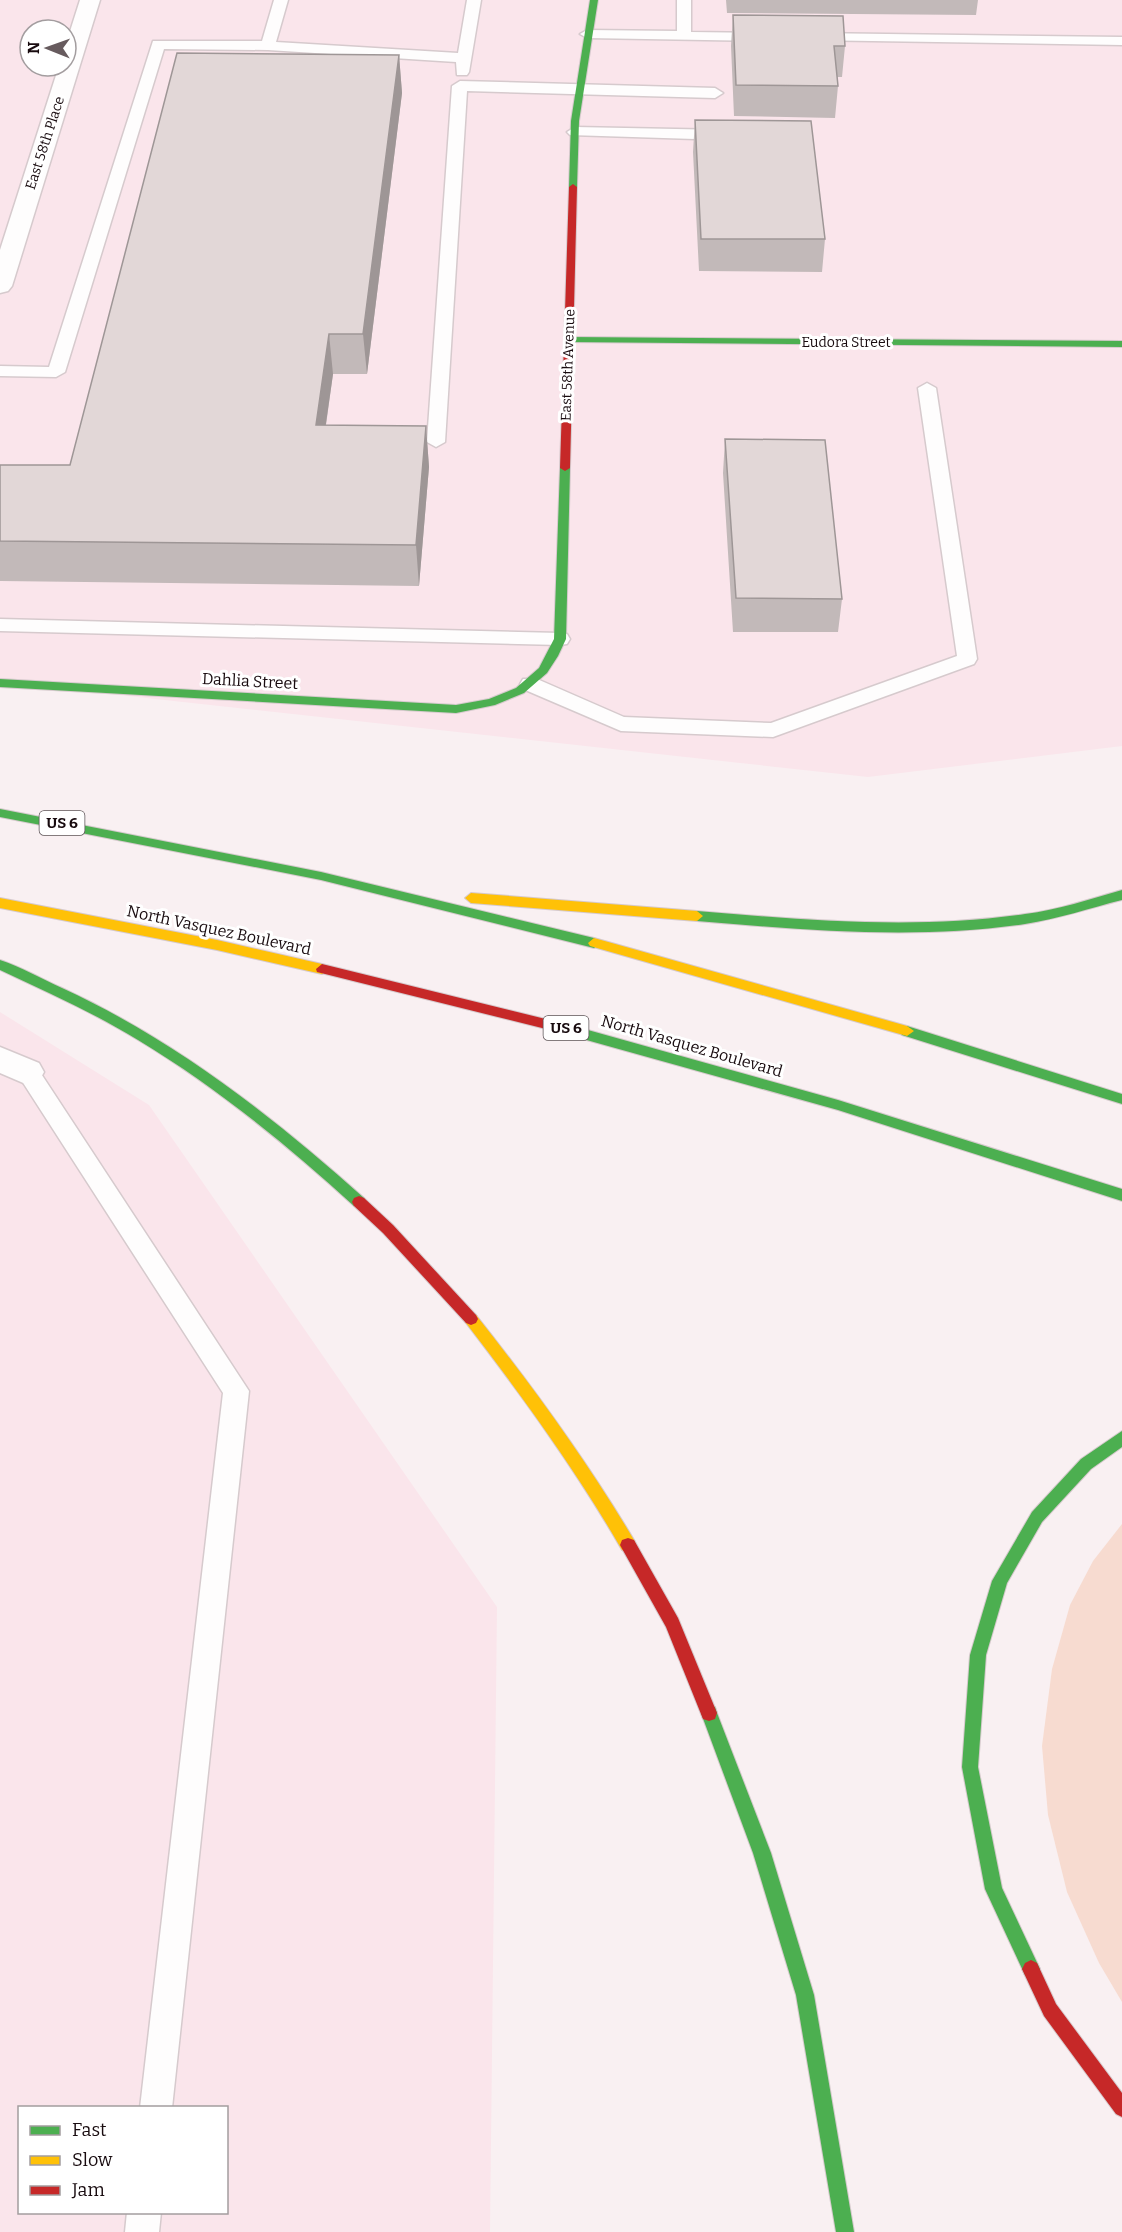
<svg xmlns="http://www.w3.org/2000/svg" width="1122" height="2232" font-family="Bitter,serif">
	<rect width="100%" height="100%" fill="#f9f0f2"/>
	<path fill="#fae5eb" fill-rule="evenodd" d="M0 0H1122V746L868 777 0 682ZM30 30H66V66H30Z
		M0 1012 149 1105 497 1607 490 2232H0ZM20 2108H226V2212H20Z"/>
	<path fill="#f7dbd0" d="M1122 1524V2002L1099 1963 1067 1892 1048 1815 1042 1746 1052 1669 1070 1605 1093 1561Z"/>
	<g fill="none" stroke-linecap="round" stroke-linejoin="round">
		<defs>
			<path id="lane" d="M274 0H288L276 42 458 53 467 0H481L469 72 467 75H457L456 62 268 50 164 49 65 372 56 377 0 376V366L49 367 153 41H262Z
				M677 0H691V32L765 33 772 37 765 41 587 38 580 34 587 30 677 31Z
				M812 33 1122 37V45L807 40 805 37 807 34Z
				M460 81 715 88 723 93 715 98 467 91 445 442 436 447 427 442 452 86Z
				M575 127 726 130 734 135 726 140 570 135 567 132Z
				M927 383 936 388 977 659 974 664 773 737 621 731 523 689 520 684 523 679H537L624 717 771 723 957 656 918 388Z
				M0 619 560 633 567 634 570 639 567 644 560 645 0 631Z
				M28 1063 36 1066 249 1391 172 2108H140L223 1393 20 1078 16 1072 20 1066Z
				M127 2212H161L159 2232H125Z"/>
			<path id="street" d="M80 0H100L12 286 8 291 0 293V250L59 66H66V44Z
				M0 1047 39 1063 44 1072 39 1081 28 1085 0 1073Z"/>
			<path id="fast" d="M590 0H598L579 121 577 187 573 190 569 187 571 121Z
				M569 337 1122 341V347L566 342 564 340Z
				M565 465 570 468 566 639 558 656 547 673 524 693 495 705 456 713 0 687V679L456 705 489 699 516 688 539 668 554 639 560 468Z
				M0 809 321 872 594 938 600 943 594 948 321 880 0 817Z
				M1122 890V900C1090 908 1058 919 1025 924 916 940 806 930 697 921L691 916 697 911C806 920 916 930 1025 914 1058 910 1090 899 1122 890Z
				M0 960C21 967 42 979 62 988 175 1040 272 1116 364 1198L366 1202 364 1206H354C287 1145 216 1087 138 1040 94 1013 47 992 0 970Z
				M570 1025 838 1100 1122 1189V1201L838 1110 565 1034 563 1030 565 1026Z
				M907 1026 1122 1094V1104L902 1035 900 1031 902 1027Z
				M1122 1431V1447L1091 1469 1042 1522 1007 1583 986 1655 978 1767 1002 1888 1040 1969 1037 1975 1031 1978 1025 1975 985 1889 962 1767 970 1655 992 1581 1032 1512 1081 1459Z
				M709 1705 715 1707 717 1713 771 1853 814 1995 854 2232H836L796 1995 753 1853 701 1713 703 1707Z"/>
			<path id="slow" d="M471 893 697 911 703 916 697 921 471 903 465 898Z
				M0 898 217 940 322 964 328 969 322 974 217 950 0 908Z
				M594 938 907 1026 914 1031 907 1036 590 946 588 943Z
				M471 1313 476 1315C533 1387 587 1461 634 1540L636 1545 634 1550 628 1552 622 1550C576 1470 522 1396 466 1323L464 1319 466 1315Z"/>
			<path id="jam" d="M573 184 577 187 570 468 565 471 560 468 569 187Z
				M322 964 570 1025 577 1030 570 1035 317 972 316 969Z
				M359 1196 364 1198 393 1225 476 1315 478 1319 476 1323 471 1325 466 1323 383 1233 354 1206 352 1202 354 1198Z
				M628 1538 634 1540 678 1618 717 1713 715 1719 709 1721 703 1719 666 1627 620 1545 622 1540Z
				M1031 1960 1037 1963 1056 2004 1122 2093V2117L1116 2114 1044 2016 1022 1969 1025 1963Z"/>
		</defs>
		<use href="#lane" stroke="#d6cacd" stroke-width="3"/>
		<use href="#street" stroke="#d6cacd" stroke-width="3"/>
		<use href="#fast" stroke="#d6cacd" stroke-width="2"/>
		<use href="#slow" stroke="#d6cacd" stroke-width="2"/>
		<use href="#jam" stroke="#d6cacd" stroke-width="2"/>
		<use href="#lane" fill="#fefdfd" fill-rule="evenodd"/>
		<use href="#street" fill="#fefdfd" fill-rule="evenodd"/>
		<use href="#fast" fill="#4caf50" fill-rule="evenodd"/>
		<use href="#slow" fill="#ffc107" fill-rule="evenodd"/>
		<use href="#jam" fill="#c62828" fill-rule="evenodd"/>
	</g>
	<path fill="#c2b9b9" d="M726 0H978L976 15 727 13Z
		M733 15 845 46 842 77H837L838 86 835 118 734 116 731 46Z
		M399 55 402 93 367 374H333L326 425 426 426 429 467 419 586 0 581V465H70Z
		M695 120 825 239 822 272 699 271 693 152Z
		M725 439 842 599 838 632H733L723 473Z"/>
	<path fill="#9e9696" d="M399 55 402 93 367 374 363 334Z
		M329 334 333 374 320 465 316 425Z
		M426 426 429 467 419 586 416 545Z"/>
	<path fill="#e2d7d7" stroke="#9e9696" stroke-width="1.5" d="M733 15 843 16 845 46H834L838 86 736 85Z
		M177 53 399 55 363 334H329L316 425 426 426 416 545 0 541V465H70Z
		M695 120 811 121 825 239H701Z
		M725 439 825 440 842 599 736 598Z"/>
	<g text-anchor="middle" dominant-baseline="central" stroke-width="6" stroke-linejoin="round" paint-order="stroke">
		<g font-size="14" fill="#180b0f" stroke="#fff">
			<text transform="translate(45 143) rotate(-72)">East 58th Place</text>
			<text x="846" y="342">Eudora Street</text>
			<text transform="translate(568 365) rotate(-88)">East 58th Avenue</text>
		</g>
		<g fill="#fff" stroke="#5d5457" stroke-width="1.5">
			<rect x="39.5" y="811" width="45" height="24" rx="4.5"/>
			<rect x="543.5" y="1016" width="45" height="24" rx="4.5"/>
		</g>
		<g font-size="15" font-weight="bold" fill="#180b0f">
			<text x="62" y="823">US 6</text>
			<text x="566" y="1028">US 6</text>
		</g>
		<g font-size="16" fill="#180b0f" stroke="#fff">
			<text transform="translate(250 681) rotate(3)">Dahlia Street</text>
			<text transform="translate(219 930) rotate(12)">North Vasquez Boulevard</text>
			<text transform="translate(692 1046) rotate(16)">North Vasquez Boulevard</text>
		</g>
	</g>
	<rect x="18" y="2106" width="210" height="108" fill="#ffffff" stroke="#a39d9f" stroke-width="1.5"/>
	<rect x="30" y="2126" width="30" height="9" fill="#4caf50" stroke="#a39d9f" stroke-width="1.5"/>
	<text x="72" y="2136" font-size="18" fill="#180b0f">Fast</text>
	<rect x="30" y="2156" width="30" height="9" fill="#ffc107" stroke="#a39d9f" stroke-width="1.5"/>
	<text x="72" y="2166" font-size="18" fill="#180b0f">Slow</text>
	<rect x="30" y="2186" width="30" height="9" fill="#c62828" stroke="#a39d9f" stroke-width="1.5"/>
	<text x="72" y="2196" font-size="18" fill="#180b0f">Jam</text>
	<g transform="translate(48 48) rotate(271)"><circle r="28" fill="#ffffff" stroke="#a39d9f" stroke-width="1.5"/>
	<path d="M0-4.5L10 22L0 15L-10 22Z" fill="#675b5e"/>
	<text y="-9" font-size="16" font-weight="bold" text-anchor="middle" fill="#180b0f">N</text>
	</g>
</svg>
